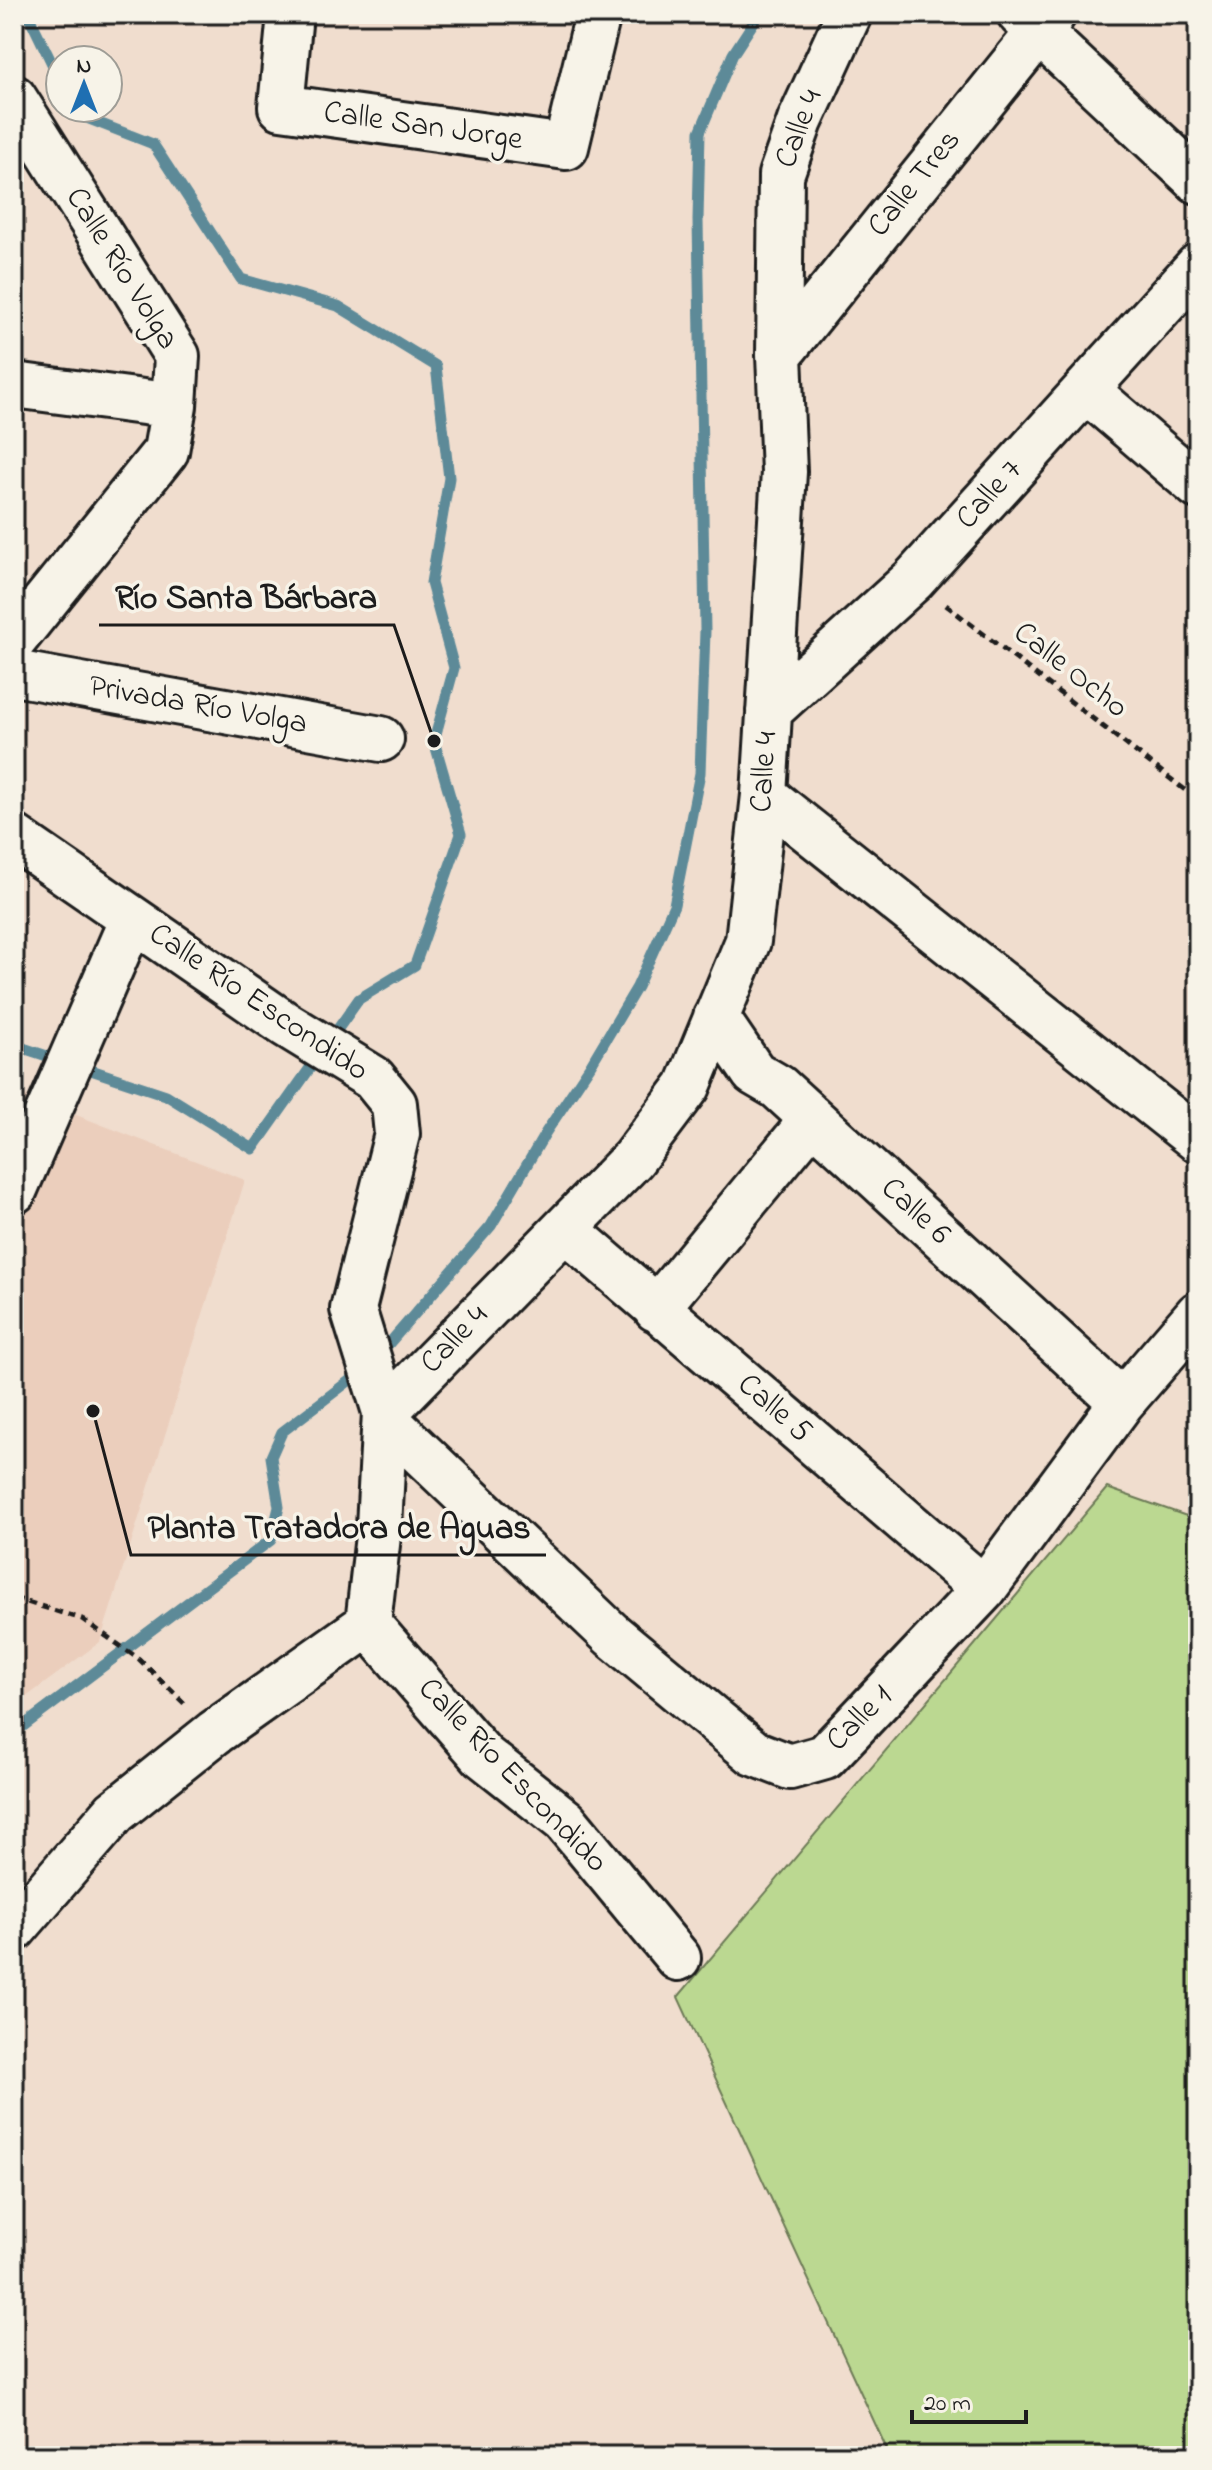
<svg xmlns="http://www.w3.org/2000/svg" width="1212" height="2470" font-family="'Indie Flower',sans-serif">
	<rect width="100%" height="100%" fill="#f0ddce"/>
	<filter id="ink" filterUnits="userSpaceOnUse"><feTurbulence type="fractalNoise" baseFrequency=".0125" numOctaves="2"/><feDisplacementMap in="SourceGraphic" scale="16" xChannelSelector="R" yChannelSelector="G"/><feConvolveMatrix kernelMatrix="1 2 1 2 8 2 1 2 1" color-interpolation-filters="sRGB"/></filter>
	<g filter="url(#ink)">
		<path fill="#ebcebc" d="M14 1091 245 1180 100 1642 14 1706Z"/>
		<path fill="#bbd891" stroke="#6c7a56" stroke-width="2" d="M1107 1488 1198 1520V2456H890L678 1997Z"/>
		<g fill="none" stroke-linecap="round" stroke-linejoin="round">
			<path stroke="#5d8a98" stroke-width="11" d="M28 14 60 80
				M74 108 76 114 153 144 241 279 338 306 436 366 449 478 431 583 454 668 434 741 461 834 415 965 359 999 330 1040
				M14 1045 62 1061
				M79 1066 166 1095 253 1149 320 1054
				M380 1354 491 1226 546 1132 590 1066 637 987 674 905 700 773 705 631 698 220 700 132 733 54 759 14
				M14 1733 271 1540 279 1507 271 1457 282 1432 362 1371"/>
			<defs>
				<path id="minor" d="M290 14 281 107 566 147 598 14
					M1020 14 1198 181
					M14 98 177 356 174 406 166 451 14 640
					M779 355 1053 14
					M14 385 174 406
					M1086 390 1198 486
					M14 673 381 739
					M769 711 913 580 1198 266
					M764 795 1198 1140
					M14 837 285 1024 373 1078 394 1104 397 1134 353 1309 385 1412 379 1527 368 1624 483 1756 565 1821 678 1958
					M716 1017 754 1073 778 1087 1122 1402
					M14 1191 132 919
					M565 1229 984 1589
					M656 1309 813 1119
					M385 1412 633 1159 688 1086 748 941 764 795 784 472 779 355 781 175 800 121 849 14
					M385 1419 612 1635 754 1753 790 1767 825 1757 984 1589 1122 1402 1198 1314
					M14 1929 115 1812 214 1733 368 1624"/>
			</defs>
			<use href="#minor" stroke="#1c1c1c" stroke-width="50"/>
			<path stroke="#1c1c1c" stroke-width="5" stroke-dasharray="8 6" stroke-linecap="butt" d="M946 605 1198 800
				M14 1598 82 1619 139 1659 185 1704"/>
			<use href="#minor" stroke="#f7f3e8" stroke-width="44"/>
		</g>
	</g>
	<g text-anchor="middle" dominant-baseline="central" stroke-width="7" stroke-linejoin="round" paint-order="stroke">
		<g font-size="32" fill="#1c1c1c" stroke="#f7f3e8">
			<text transform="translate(423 127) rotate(8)">Calle San Jorge</text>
			<text transform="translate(800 129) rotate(-69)">Calle 4</text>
			<text transform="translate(915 184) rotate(-51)">Calle Tres</text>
			<text transform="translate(121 269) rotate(58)">Calle Río Volga</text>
			<text transform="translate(990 495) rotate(-48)">Calle 7</text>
			<text transform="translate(1070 671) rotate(38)">Calle Ocho</text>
			<text transform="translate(198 706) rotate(10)">Privada Río Volga</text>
			<text transform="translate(765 772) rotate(-86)">Calle 4</text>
			<text transform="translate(258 1003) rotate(34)">Calle Río Escondido</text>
			<text transform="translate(915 1212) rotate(43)">Calle 6</text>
			<text transform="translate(455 1340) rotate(-46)">Calle 4</text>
			<text transform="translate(774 1409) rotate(41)">Calle 5</text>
			<text transform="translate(860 1719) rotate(-45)">Calle 1</text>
			<text transform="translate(512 1776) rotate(46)">Calle Río Escondido</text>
		</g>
	</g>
	<path fill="none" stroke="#1c1c1c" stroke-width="3" d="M434 741L394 625H99M93 1411L131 1555H546"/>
	<g fill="#1c1c1c" stroke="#f7f3e8" stroke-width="3">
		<circle cx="434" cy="741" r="8"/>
		<circle cx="93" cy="1411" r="8"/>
	</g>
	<g font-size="34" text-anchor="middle" font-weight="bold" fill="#1c1c1c" stroke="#f7f3e8" stroke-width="7" stroke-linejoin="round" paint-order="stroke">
		<text x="246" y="608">Río Santa Bárbara</text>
		<text x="339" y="1538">Planta Tratadora de Aguas</text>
	</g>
	<rect width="1212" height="2470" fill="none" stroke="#f7f3e8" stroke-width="48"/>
	<rect x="24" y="24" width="1164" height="2422" fill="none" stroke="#1c1c1c" stroke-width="3" filter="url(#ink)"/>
	<g transform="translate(84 84)"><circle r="38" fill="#f7f3e8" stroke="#9f9d96" stroke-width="2"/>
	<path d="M0-6L14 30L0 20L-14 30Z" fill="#1f6fb2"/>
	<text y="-12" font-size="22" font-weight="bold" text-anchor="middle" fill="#1c1c1c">N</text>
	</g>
	<path d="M912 2410v12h114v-12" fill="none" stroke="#1c1c1c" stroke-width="4"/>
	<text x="924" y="2410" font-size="24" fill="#1c1c1c" stroke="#f7f3e8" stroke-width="6" paint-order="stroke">20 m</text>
</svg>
